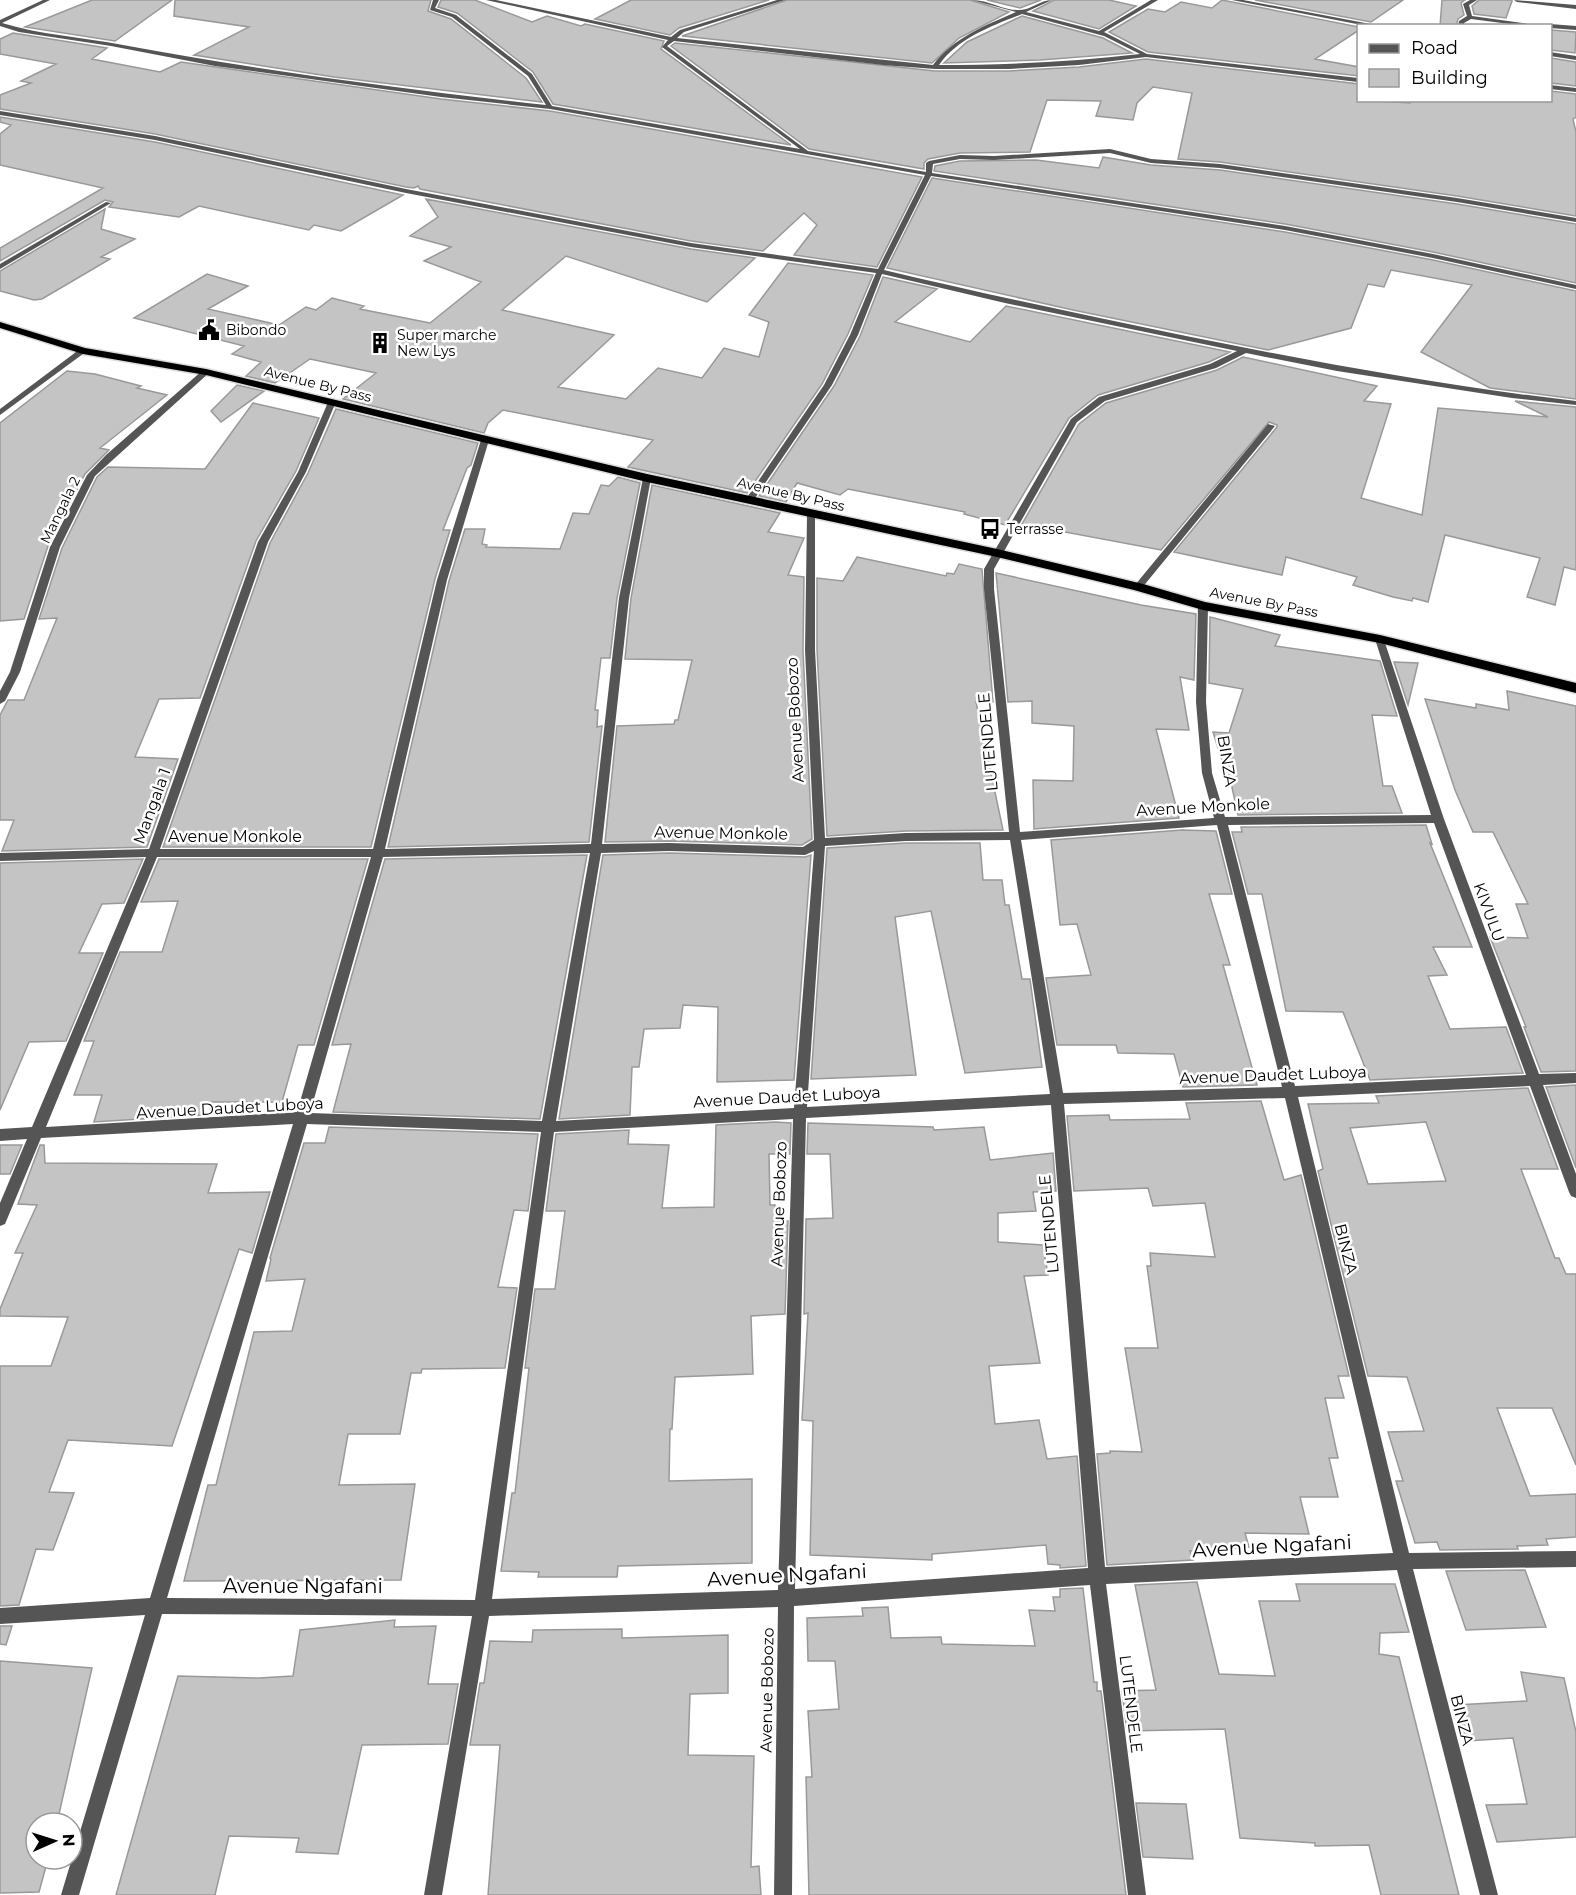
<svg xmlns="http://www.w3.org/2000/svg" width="1576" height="1895" font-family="Montserrat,sans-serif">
	<rect width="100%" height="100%" fill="#fff"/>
	<path fill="#c4c4c4" stroke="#999" stroke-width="1.5" fill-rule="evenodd" d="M92 0H172L115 41 25 27Z
		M175 0H431L428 11 451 19 526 78 542 102 334 77 194 55 249 27 174 16Z
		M441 0H475L532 22 547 16 581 26 585 24 664 41 661 49 791 145 553 104 533 72 457 13 438 7Z
		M631 0H769L679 28 670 35 595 19Z
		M787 0H970L1009 12 959 38 932 63 682 36Z
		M987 0H1041L1020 8Z
		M1054 0H1109L1136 6 1099 29 1033 11Z
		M1222 0 1359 27V30L1315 59 1359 67V76L1148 52 1109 32 1148 9 1165 12 1181 2 1212 8Z
		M1255 0H1403L1371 22Z
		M1442 0H1465L1461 3 1464 15 1458 19 1456 26H1440Z
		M1479 0H1512V1L1506 18 1474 14 1472 6Z
		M1022 16 1103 38 1132 53 1040 60 944 63 967 42Z
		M1551 30 1576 32 1575 53 1551 50Z
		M13 33 107 48 92 59 160 72 181 62 441 99 550 111 922 177 877 267 794 255 817 225 804 213 763 251 691 241 420 189 418 186 414 188 406 187 155 134 0 109V95L31 83 21 81 56 64 0 54V39Z
		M675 43 935 71H1009L1079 67 1146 59 1359 84V100L1410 103V100H1551V91L1576 94V117L1573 119 1576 132V216L1457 196 1220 162 1178 159 1192 93 1153 87 1137 103 1133 120 1096 116 1101 101 1047 100 1030 152 960 153 928 159 924 163V169L809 149 671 46Z
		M1551 58 1576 62V86L1551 83Z
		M0 117 155 142 403 195 341 231 314 225 309 230 199 206 179 217 109 207 113 202 105 200 0 261V248L103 188 0 165V134L11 125 0 122Z
		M1103 157 1151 165 1220 170 1457 204 1576 224V283L1433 252 1285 224 934 171 935 166 960 161 1036 160 1099 168Z
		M932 178 1285 232 1433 260 1576 291V399L1490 388 1421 352 1472 285 1391 270 1384 287 1368 284 1351 328 1268 350 1073 310 887 268Z
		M426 199 691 249 755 258 707 302 566 256 502 310 614 335 558 387 626 399 658 368 702 378 724 348 759 357 769 322 749 315 788 263 873 275 848 334 822 384 747 493 628 467 653 440 503 410 488 423 484 433 343 399 376 373 310 359 275 383 246 376 261 362 232 354 244 346 134 318 207 274 248 286 208 309 279 325 306 307 316 310 332 298 364 306 360 309 430 323 481 282 424 261 451 247 410 236 438 217Z
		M105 209 101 229 135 239 101 257 110 259 42 299 34 300 0 291V271Z
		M883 277 937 289 895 322 970 342 1006 306 1230 352 1209 362 1098 395 1069 418 1005 525 964 514 965 512 848 489 840 495 797 483 786 502 759 496 834 386 860 336Z
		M1243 357 1377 386 1364 401 1391 404 1361 498 1422 515 1438 408 1548 417 1515 401 1576 407V570L1564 567 1555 605 1527 597 1540 558 1445 535 1428 602 1413 598 1412 601 1393 597 1353 585 1357 577 1286 557 1282 575 1174 552 1277 427V425L1269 422 1161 550 1022 524 1079 424 1106 403 1217 370Z
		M67 371 95 374 141 386 137 388 167 395 100 448 109 450 85 474 48 546 24 619 0 621V423Z
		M237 385 264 391 221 422 211 411Z
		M253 403 319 418 296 471 256 541 200 698 159 699 135 757 178 759 147 847 2 851 14 820H0V715L8 700H24L57 618 39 619 62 548 97 477 108 467 205 469Z
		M336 409 478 443 471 465 467 468 443 530H450L435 579 371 847H163L270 543 308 473Z
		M618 477 640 483 617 598 610 658H601L595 710H598L597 727 602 726 589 842 388 847 449 581 465 529H485L482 544 487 545 486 547 560 549 573 513 589 514 601 485 609 486Z
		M652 485 780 513 768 532 804 538 788 575 804 577 803 650 812 839 802 845 669 841 605 842 617 726 674 724 675 720H678L692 660 625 659 631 598Z
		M857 557 946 576 947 573 954 574 959 564 982 569 993 702H976L1003 830 906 831 827 836 817 650V578L843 581Z
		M996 573 1141 605 1196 614 1194 680 1180 677 1189 730 1156 729 1179 818 1034 829 1033 780 1073 781 1074 726 1032 723V701L1008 702Z
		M1210 617 1280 635 1275 646 1380 661 1397 716 1372 715 1383 786H1392L1402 813 1238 815 1228 769 1225 770 1213 732 1229 733 1243 689 1209 683Z
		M1394 662 1418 663 1408 705Z
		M1507 691 1576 706V1071L1541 1072 1524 1027H1526L1490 937 1528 938 1516 904H1528L1493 832H1473L1455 790 1425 699 1476 708V704L1509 710Z
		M1426 825 1432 844 1430 843 1472 947H1433L1447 975 1428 976 1450 1029 1506 1027 1523 1073 1370 1080 1343 1012 1286 1011 1262 894H1248L1232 832H1242L1241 827Z
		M1182 830 1216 831 1232 894H1209L1230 965H1223L1257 1085 1183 1087 1174 1054 1118 1053 1116 1045H1057L1046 978 1091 975 1077 924 1060 925 1051 840Z
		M906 843H980L983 880H1002L1005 905H1009L1022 979H1030L1042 1067 965 1073 931 911 895 917 916 1075 811 1079 827 848Z
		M669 853 805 857 811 855 794 1080 717 1082 718 1007 683 1005 680 1028 644 1029 639 1067H632L630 1115 559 1119 603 855Z
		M587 855 540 1119 333 1112 351 1044 332 1045 385 859Z
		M143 859 124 903 102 904 79 953H103L66 1041 29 1042 0 1110V863Z
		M159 859H368L314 1045H298L282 1102H206L203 1115 94 1122 102 1095H74L94 1041H84L120 952H162L178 901 141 902Z
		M1576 1085V1168L1546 1087Z
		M1528 1088 1558 1169H1521L1555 1258H1559L1566 1274H1576V1465L1552 1408H1497L1530 1496 1576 1494V1537L1546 1539 1548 1545 1517 1546 1518 1549 1440 1550 1437 1542 1415 1543 1396 1481H1403L1388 1432 1424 1431 1407 1377 1368 1376 1318 1171 1323 1169 1308 1104 1379 1103 1376 1096ZM1426 1122 1446 1181 1368 1184 1350 1128Z
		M1261 1101 1284 1180 1301 1175 1349 1376H1338L1344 1398H1325L1338 1458H1329L1338 1497H1300L1309 1534 1245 1533 1249 1547 1190 1551 1193 1560 1107 1565 1097 1454 1110 1453V1451L1142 1452 1125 1348H1158L1147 1266H1151L1150 1253 1215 1257 1205 1203 1153 1206 1148 1188 1074 1191 1067 1116 1109 1115 1110 1120 1190 1119 1186 1103Z
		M775 1122 791 1123 790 1154H769L770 1205H775L776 1222 788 1221 785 1314 751 1316 753 1374 675 1377 672 1429H670L669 1481 752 1479V1563L618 1566 617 1577H538L539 1572 501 1571 512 1493H515L529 1368H525L535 1289H555L565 1211H546L556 1134 629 1130 628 1144 669 1145 662 1208 714 1207 716 1125Z
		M808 1123 933 1127 934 1130 984 1127 990 1160 1053 1153 1056 1191 1033 1192 1036 1211 998 1213V1242L1043 1245 1048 1275 1024 1276 1040 1363 989 1366 995 1424 1039 1420 1047 1459 1077 1456 1086 1566 1060 1568V1565L1048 1564 1046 1545 932 1554V1560L810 1555 813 1421 802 1420 808 1313 804 1314 806 1219 833 1218 830 1154H807Z
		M329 1127 538 1134 528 1211 514 1210 498 1287 517 1288 505 1368 422 1369 421 1373H411L400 1434H348L339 1485 415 1484 401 1580 184 1581 208 1485H216L254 1332 292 1331 305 1279 266 1281 271 1259 270 1258 304 1143H325Z
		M0 1145H22L10 1174H0Z
		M40 1145H44L45 1163 217 1164 208 1193 270 1192 252 1253 239 1249 172 1446 68 1440 49 1492 74 1493 53 1550 36 1549 19 1605 0 1606V1366H51L68 1317 0 1316V1309L23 1253H15L37 1205 18 1204Z
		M1525 1570 1546 1627 1466 1630 1446 1571Z
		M1197 1582 1219 1674 1275 1676 1259 1601H1300L1296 1584H1395L1409 1632 1380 1633 1379 1654 1399 1657 1459 1895H1381L1369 1845 1315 1846V1843L1240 1838 1225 1729 1127 1731 1122 1691 1156 1690 1135 1585Z
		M1083 1588 1094 1682H1097V1691H1101L1126 1895H809L806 1777H812L808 1711 839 1709 835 1661H808L807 1618 863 1616 862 1608 888 1607 891 1638 941 1637 942 1644 1035 1646 1029 1610 1055 1611 1053 1597H1060V1589Z
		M395 1620 394 1627 436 1626 428 1684H458L448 1744 362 1745 338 1854 296 1852 299 1838 229 1836 215 1895H116L178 1676 259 1678 293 1676 300 1630Z
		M0 1626H12L6 1645 0 1644Z
		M622 1629V1638L728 1635V1693L690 1694 688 1755 754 1756 751 1867 759 1866 761 1895H488L500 1745H470L480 1683H484L490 1641 532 1642 533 1630Z
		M0 1661 92 1668 57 1823H36V1859H48L39 1892 0 1893Z
		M1521 1672 1564 1678 1576 1732V1837L1497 1842 1486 1805 1527 1804 1513 1738 1467 1741 1456 1705 1527 1701Z
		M1136 1803 1186 1804 1193 1859 1143 1857Z"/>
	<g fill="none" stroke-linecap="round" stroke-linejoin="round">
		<defs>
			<path id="trunk" d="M0 322 85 348 206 369 647 474 997 549 1143 584 1205 602 1380 635 1576 683V693L1380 643 1203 610 1134 590 997 557 647 482 206 375 83 354 0 328Z"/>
		</defs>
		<use href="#trunk" stroke="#dbdbdb" stroke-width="3"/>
		<path fill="#555" fill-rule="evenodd" d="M43 0H50L2 23C41 35 83 37 123 45 263 71 404 89 546 105L528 76 452 17 430 10 433 0H439L435 8 456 15 532 74 552 106 800 149 662 47 668 40 486 0H496L671 37 680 30 777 0H785L684 32 677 38 933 65C953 38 986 25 1016 12L972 0C989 0 1004 11 1020 10 1031 10 1040 0 1052 0L1026 12 1099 31 1151 0H1158L1104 32 1147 54 1358 78V82L1146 57 1079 65 1009 69H935L883 65 674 41 667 46 808 151 926 172V163L929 161 960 155 994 156 1110 149 1151 159 1220 164 1457 198 1576 218V222L1457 202 1220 168 1151 163 1110 153 994 160 960 159 933 164 932 173 1285 226 1433 254 1576 285V289L1433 258 1285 230 931 176 884 270C984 294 1085 315 1186 336 1316 362 1444 386 1576 401V405L1512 398 1337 371 1246 353 1216 368 1105 401 1077 422 994 569V589L1020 832 1214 818 1202 773 1196 702 1198 606 1203 603 1208 606 1206 702 1212 773 1225 817 1431 815 1375 639 1380 636 1383 637 1444 819 1539 1074 1576 1073V1083L1543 1085 1576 1174V1198L1571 1196 1569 1192 1530 1086 1298 1097 1409 1553 1576 1551V1567L1413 1569 1498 1895H1480L1397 1570 1106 1584 1146 1895H1128L1090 1585 794 1606 792 1895H774L778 1607 489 1616 442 1895H424L472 1616 162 1614 79 1895H61L145 1615 0 1624V1608L150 1598 293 1124 41 1138 5 1224 0 1226V1203L27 1139 0 1141V1129L32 1127 146 857 0 861V853L149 849 258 542 298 472 329 400 336 402 306 472 268 542 160 849H373L437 580 481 440 485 438 489 440 447 580 385 849 591 844 619 598 643 478 647 475 651 478 629 598 602 844 669 843 803 847 814 840 805 650 807 515 811 512 815 515V650L825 838 906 833 1009 832 984 589V569L1071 419 1099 397 1210 364 1237 351 1005 303 882 274 858 335 832 385 753 501H747L746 499 824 385 850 335 876 273 691 247 406 193 155 140 0 115V111L155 136 406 189 691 243 878 269 925 175 550 109 441 97 215 66 111 46 19 32 0 26V20ZM1022 14 1104 36 1140 54C1073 62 1007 65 939 65 958 38 992 26 1022 14ZM1434 823 1526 1075 1295 1086 1228 825ZM1217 825 1282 1087 1063 1093 1021 840ZM1010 840 1050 1094 807 1107 825 846 906 841ZM669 851 805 855 814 851 794 1108 556 1121 601 853ZM590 853 542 1121 310 1113 383 857ZM157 857H371L297 1112 46 1127ZM1285 1098 1393 1553 1105 1567 1064 1104ZM1051 1105 1088 1568 795 1589 806 1118ZM793 1119 778 1590 492 1599 554 1132ZM307 1124 541 1132 475 1600 167 1598Z
			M1232 0H1243L1381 26H1367Z
			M1470 0H1477L1469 5 1472 16 1543 26H1525L1471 19 1464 23V26H1458L1459 21 1467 16 1463 4Z
			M1514 0 1576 5V9L1517 2Z
			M1550 24 1576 26V30L1550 28V26H1548Z
			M1550 52 1576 56V60L1550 56Z
			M1550 85 1576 88V92L1550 89Z
			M106 202 111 203 0 269V264Z
			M80 349 87 351 0 415V409Z
			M203 370 210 372 95 476 60 547 20 672 5 701 0 704V691L10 672 50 547 87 475 106 455Z
			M1268 424 1275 426 1141 589H1135V585Z"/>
		<use href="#trunk" fill="#000" fill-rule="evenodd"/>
	</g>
	<defs>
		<symbol id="civic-bare" viewBox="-9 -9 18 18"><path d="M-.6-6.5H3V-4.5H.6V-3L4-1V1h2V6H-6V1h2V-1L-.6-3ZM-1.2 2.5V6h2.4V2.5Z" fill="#000" stroke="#fff" stroke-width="2.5" paint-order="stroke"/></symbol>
		<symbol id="building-bare" viewBox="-9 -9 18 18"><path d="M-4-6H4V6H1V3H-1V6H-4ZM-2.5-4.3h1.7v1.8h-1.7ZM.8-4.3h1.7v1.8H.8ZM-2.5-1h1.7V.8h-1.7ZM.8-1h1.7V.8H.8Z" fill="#000" stroke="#fff" stroke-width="2.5" paint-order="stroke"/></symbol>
		<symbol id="bus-bare" viewBox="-9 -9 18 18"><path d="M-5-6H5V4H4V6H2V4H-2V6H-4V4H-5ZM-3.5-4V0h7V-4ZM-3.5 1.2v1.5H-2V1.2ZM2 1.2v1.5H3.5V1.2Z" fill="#000" stroke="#fff" stroke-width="2.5" paint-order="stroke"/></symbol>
	</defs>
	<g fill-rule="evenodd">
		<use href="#civic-bare" x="194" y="315" width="30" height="30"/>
		<use href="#building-bare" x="365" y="328" width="30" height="30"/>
		<use href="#bus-bare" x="975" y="514" width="30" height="30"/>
	</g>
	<g text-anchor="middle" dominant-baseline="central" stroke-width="5" stroke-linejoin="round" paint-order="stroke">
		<g font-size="14" fill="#000" stroke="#fff" text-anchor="start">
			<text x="226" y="330">Bibondo</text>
			<text x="397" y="335">Super marche<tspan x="397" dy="16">New Lys</tspan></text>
			<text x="1007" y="529">Terrasse</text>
		</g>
		<g font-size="14" fill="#000" stroke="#fff">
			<text transform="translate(318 384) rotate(14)">Avenue By Pass</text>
			<text transform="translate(791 494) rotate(13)">Avenue By Pass</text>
			<text transform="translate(60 510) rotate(-64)">Mangala 2</text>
			<text transform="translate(1264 602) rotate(11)">Avenue By Pass</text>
		</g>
		<g font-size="16" fill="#000" stroke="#fff">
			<text transform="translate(795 720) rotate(-93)">Avenue Bobozo</text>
			<text transform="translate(988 742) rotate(-95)">LUTENDELE</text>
			<text transform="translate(1227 761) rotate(81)">BINZA</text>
			<text transform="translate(152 806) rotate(-70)">Mangala 1</text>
			<text transform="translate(1203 807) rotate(-3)">Avenue Monkole</text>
			<text transform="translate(721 833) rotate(1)">Avenue Monkole</text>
			<text x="235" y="836">Avenue Monkole</text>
			<text transform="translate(1489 912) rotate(70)">KIVULU</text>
			<text transform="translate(1273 1075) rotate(-2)">Avenue Daudet Luboya</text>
			<text transform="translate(787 1097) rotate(-3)">Avenue Daudet Luboya</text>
			<text transform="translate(230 1108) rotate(-3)">Avenue Daudet Luboya</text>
			<text transform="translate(779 1204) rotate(-88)">Avenue Bobozo</text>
			<text transform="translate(1049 1224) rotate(-95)">LUTENDELE</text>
			<text transform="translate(1346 1249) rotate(76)">BINZA</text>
			<text transform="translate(767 1690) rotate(-89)">Avenue Bobozo</text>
			<text transform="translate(1131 1704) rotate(83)">LUTENDELE</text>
			<text transform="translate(1462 1720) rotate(76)">BINZA</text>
		</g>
		<g font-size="20" fill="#000" stroke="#fff">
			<text transform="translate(1272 1546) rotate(-3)">Avenue Ngafani</text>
			<text transform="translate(787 1575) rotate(-3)">Avenue Ngafani</text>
			<text x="303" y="1586">Avenue Ngafani</text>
		</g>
	</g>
	<rect x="1357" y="24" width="195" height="78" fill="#ffffff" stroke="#999999" stroke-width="1.5"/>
	<rect x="1369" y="44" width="30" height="9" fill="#555555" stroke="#999999" stroke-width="1.5"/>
	<text x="1411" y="54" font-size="18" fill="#000000">Road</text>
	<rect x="1369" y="69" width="30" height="18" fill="#c4c4c4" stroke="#999999" stroke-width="1.5"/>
	<text x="1411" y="84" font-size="18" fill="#000000">Building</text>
	<g transform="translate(54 1841) rotate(87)"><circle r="28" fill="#ffffff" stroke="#999999" stroke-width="1.5"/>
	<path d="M0-4.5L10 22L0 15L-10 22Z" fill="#000000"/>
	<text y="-9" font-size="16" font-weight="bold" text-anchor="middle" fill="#000000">N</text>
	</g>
</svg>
